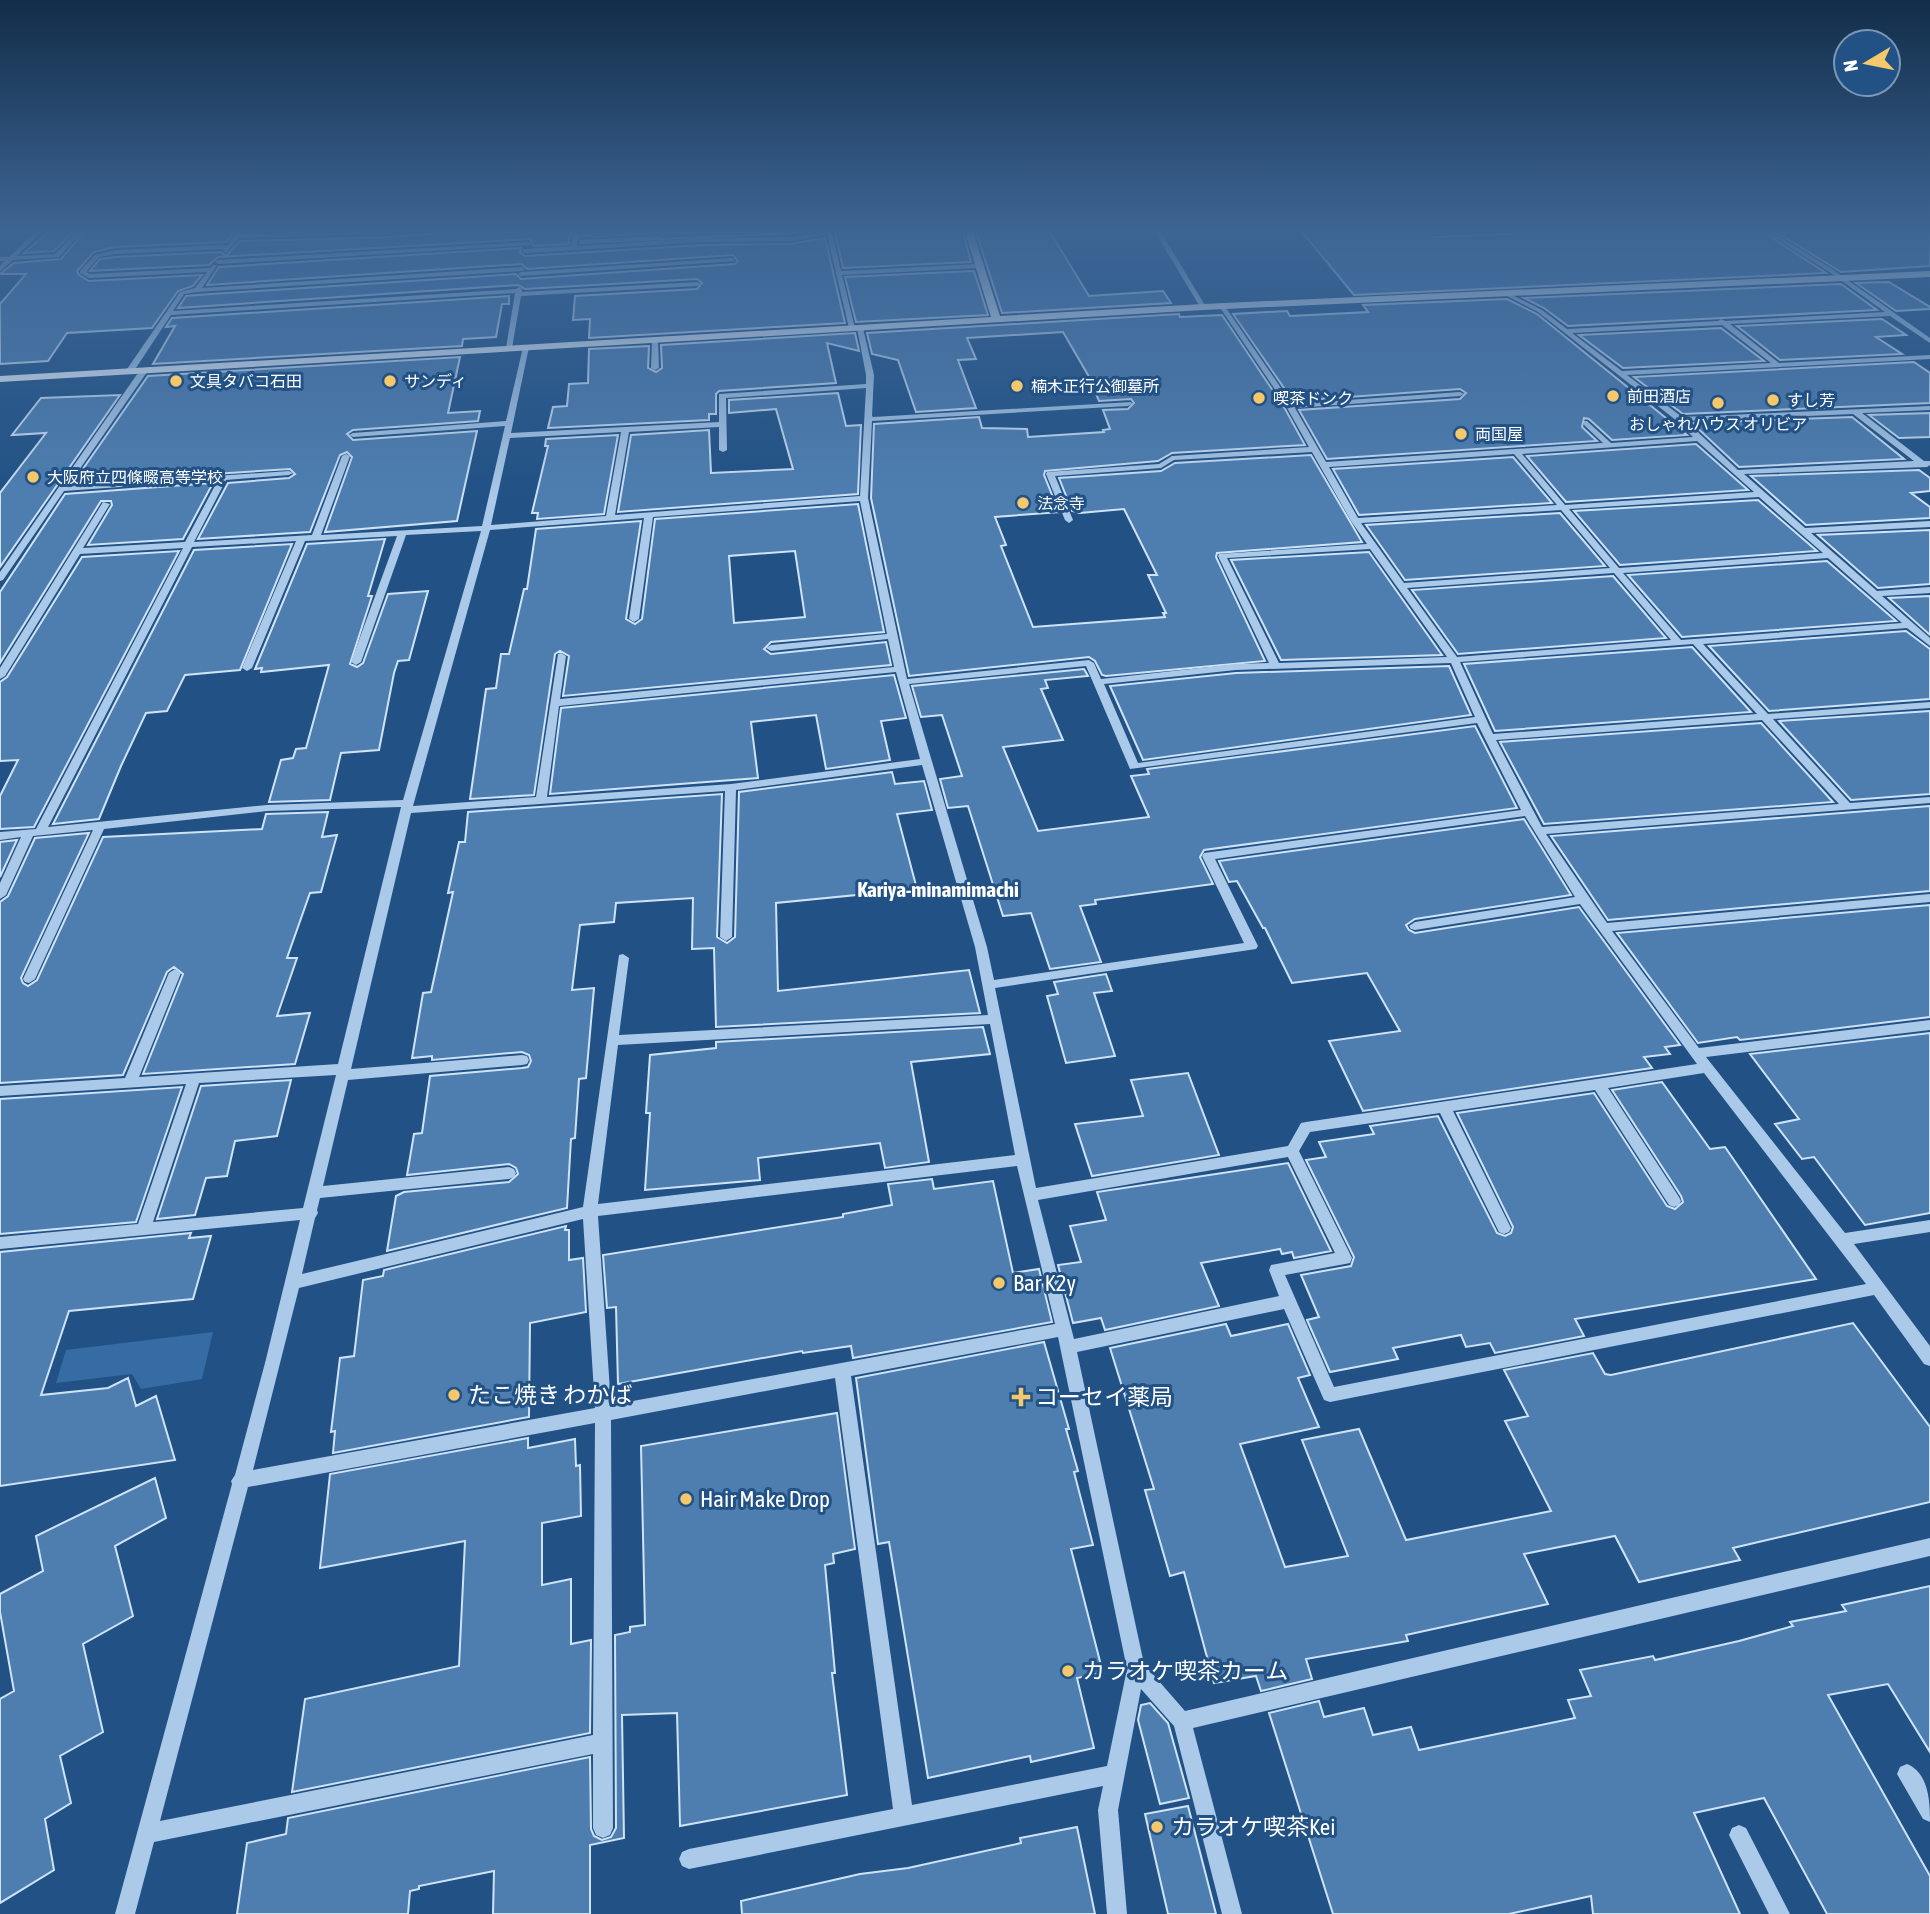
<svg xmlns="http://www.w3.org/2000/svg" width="1930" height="1914" font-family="'Asap Condensed','Noto Sans JP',sans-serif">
	<rect width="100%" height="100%" fill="#215185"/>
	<path fill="#356ca3" d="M213 1332 202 1379 141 1389 132 1374 56 1383 66 1350Z"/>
	<path fill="#4e7eb0" stroke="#cfe3f7" stroke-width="2" fill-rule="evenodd" d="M48 232H73L54 251 24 253Z
		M84 232H234L226 242 115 247 94 252 77 271 79 275 89 281 202 275 193 286 178 291 152 328 67 333 48 361 0 364V304L26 274H0L14 263 61 259Z
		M454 232H574L569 236V244L534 246 530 239 218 257 209 265 90 271 100 259 115 257 221 252 226 256 240 241 391 237Z
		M666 232H813L580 243V241L661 237Z
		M875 232H963L971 262 843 268 835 233Z
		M976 232H1050L1089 296 1163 291 1171 303 1002 313Z
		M1302 232H1429L1434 237 1549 232H1763L1826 273 1354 295Z
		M1776 232H1930V266L1841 272Z
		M825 238 845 323 589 338 590 319 573 320 575 296 697 289 702 283 697 279 525 289 518 285 178 308 186 296 197 295 516 274 521 279 735 264 738 261 733 255 527 269 522 264 207 285 219 267 521 248 520 252 525 256 703 245 790 244Z
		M974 271 988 315 856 322 845 277Z
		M1889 282 1930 307V309L1896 311 1856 283Z
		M1841 284 1877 310 1568 326 1544 308 1524 298Z
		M509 296V304H502L496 337 463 339 462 346 153 364 175 326 166 327 172 318Z
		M1507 299 1537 314 1687 435 1612 440 1589 419 1584 418 1582 427 1597 441 1327 459 1299 410 1460 399 1466 393 1460 389 1293 401 1233 314 1287 311 1290 316 1368 312 1363 305Z
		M1179 314 1180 317 1222 315 1284 407 1305 445 1172 453 1158 461 1045 471 1044 475 1059 512 995 517 1006 545 1001 546 1033 627 1165 617 1163 613H1166L1148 575H1157L1124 509 1080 513 1072 511 1059 478 1161 471 1175 463 1311 455 1362 542 1217 553 1216 557 1265 661 1106 676 1102 675 1095 661 1089 657 909 676 871 498 874 424 979 417 982 428 1027 429 1028 437 1104 432 1103 430 1110 429 1103 410 1128 409 1134 403 1131 399 1099 401 1088 375 1063 332 967 338 976 359 958 360 976 408 916 412 898 360 872 354 867 333Z
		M1882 319 1906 335 1876 337 1902 354 1780 360 1737 326Z
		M1721 328 1764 361 1623 368 1579 335Z
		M855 333 859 351 827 343 836 383 719 391 716 394V414H709V420L548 428 553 407 567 406 569 384 588 383 589 349 649 346 648 368 656 372 662 368 661 345Z
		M460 357 448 413 480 411 478 421 353 430 347 434 353 440 477 431 457 521 325 532 352 457 347 452 340 455 310 532 198 539 228 483 289 478 295 474 290 469 73 483 148 376Z
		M1914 362 1930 373V403L1683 414 1634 377Z
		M838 393 846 426 861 425 858 494 618 512 631 435 709 430 711 473 793 469 776 409 729 413V400Z
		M120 395 0 567V493L46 433 12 435 41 398Z
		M1930 413V437L1899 438 1869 415Z
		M1852 417 1904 459 1739 467 1692 423Z
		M618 435 604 514 537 519 538 513H532L548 446H545L546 439Z
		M1696 444 1748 490 1566 502 1527 456Z
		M1513 457 1552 503 1359 515 1333 469Z
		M1919 470 1930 478V491L1911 493 1930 507V518L1806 525 1751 476Z
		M213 483 183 539 88 545 112 505 111 501H101L0 663V592L65 494Z
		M1758 500 1817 551 1620 565 1574 511Z
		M858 504 884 632 771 642 764 649 771 654 886 642 891 665 563 696 569 656 560 651 555 654 534 795 470 799 486 689 496 688 501 654H509L524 589H527L536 529 641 521 626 619 635 624 642 619 655 519ZM795 551 805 617 734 623 729 556Z
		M1560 513 1605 566 1405 580 1366 525Z
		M1930 530V584L1878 588 1818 535Z
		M385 539 368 596H372L350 664 357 667 363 663 388 594 428 591 409 660 398 661 394 673 379 750 341 753 330 800 269 802 281 760 293 758 296 749 306 748 329 665 261 672 262 668 255 669 307 544Z
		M292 544 240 670 185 675 167 711 146 713 121 766 99 819 53 824 194 550Z
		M179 551 34 827 0 829V796L18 760 0 761V682L7 677 82 557Z
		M1369 552 1442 655 1281 660 1231 560Z
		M1827 561 1896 621 1682 637 1628 575Z
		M1613 576 1666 638 1458 654 1412 590Z
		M1930 596V635L1889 598Z
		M1906 631 1930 649V699L1769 711 1709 646Z
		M1692 647 1751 712 1495 731 1464 664Z
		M1449 666 1471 715 1143 760 1110 686 1236 673Z
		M1084 669 1088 676 1045 680 1048 688 1041 689 1063 740 1003 747 1038 831 1149 817 1131 776 1149 774 1147 769 1475 726 1517 808 1204 850 1200 857 1213 884 1095 900 1096 904 1080 906 1101 962 1050 969 1031 913 1003 916 968 806 948 808 940 779 962 776 942 715 921 717 912 686Z
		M894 675 906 718 881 721 890 760 826 769 816 715 751 722 758 778 550 794 561 708Z
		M1930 711V794L1851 800 1779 721Z
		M1761 723 1833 802 1544 824 1500 742Z
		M892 772 895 784 924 781 932 810 897 814 917 889 776 903 778 991 969 970 980 1013 716 1027 714 948 692 949 693 898 616 903 614 922 580 925 572 990 594 988 586 1078 579 1079 575 1138 571 1139 567 1208 387 1251 396 1196 404 1192 509 1182 518 1174 516 1168 509 1164 407 1175 414 1134 422 1133 430 1076 522 1068 528 1067 531 1061 529 1055 522 1052 432 1060V1056L412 1058 423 993 431 992 453 892 448 893 459 842H465L468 812 722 794 717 937 727 943 735 937 739 792Z
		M1930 806V891L1608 920 1551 836Z
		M328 812 322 837 337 835 321 892 310 893 287 958H297L277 1016 310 1013 295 1064 143 1074 183 974 174 967 167 972 123 1075 0 1083V902L8 896 35 838 89 833 21 978 23 983 28 986 37 980 103 837 262 829 266 814Z
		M1524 819 1571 895 1415 919 1406 925 1409 930 1415 933 1579 907 1680 1045 1665 1047 1670 1054 1644 1057 1652 1068 1363 1111 1329 1041 1400 1031 1367 973 1292 983 1265 928H1263L1237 881 1229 882 1219 861Z
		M17 840 0 877V842Z
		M1930 905V1017L1740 1040 1737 1037 1698 1043 1617 933Z
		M1106 974 1112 991 1094 993 1115 1056 1066 1063 1047 996 1058 994 1054 982Z
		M983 1027 990 1054 911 1062 929 1162 885 1168 880 1143 758 1158 760 1180 645 1190 650 1113H646L650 1055 716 1048V1042Z
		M1930 1033V1213L1865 1225 1814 1157 1802 1159 1775 1124 1799 1119 1750 1054Z
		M1188 1073 1219 1155 1092 1176 1075 1124 1143 1116 1131 1080Z
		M291 1080 277 1136 235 1141 227 1176 206 1178 195 1215 157 1219 201 1086Z
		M1662 1082 1710 1149 1725 1147 1816 1279 1575 1319 1584 1336 1495 1353 1490 1343 1466 1347 1461 1335 1393 1348 1398 1359 1330 1372 1307 1320 1319 1317 1301 1275 1351 1266 1354 1257 1306 1160 1326 1157 1319 1142 1374 1134 1370 1126 1438 1116 1497 1233 1505 1236 1511 1233 1513 1227 1457 1113 1594 1093 1667 1206 1675 1209 1683 1202 1681 1196 1612 1090Z
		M182 1087 136 1222 0 1234V1099Z
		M1288 1163 1331 1251 1294 1258 1292 1252 1282 1254 1280 1249 1201 1263 1219 1306 1105 1330 1101 1318 1073 1323 1058 1265 1081 1262 1070 1226 1106 1220 1097 1192Z
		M932 1179 934 1189 993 1181 1013 1273 1039 1269 1052 1322 853 1358 851 1346 803 1353 802 1351 618 1384 616 1307 607 1308 603 1255 843 1217V1214L892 1205 888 1184Z
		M566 1226 565 1230H569V1260L583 1258 586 1312 530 1323 529 1417 333 1453 335 1431 331 1432 340 1358 354 1356 363 1280 383 1276 384 1270Z
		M191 1233 189 1238 211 1236 193 1299 69 1311 41 1395 108 1388 128 1378 136 1406 156 1396 175 1460 0 1486V1252Z
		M1853 1323 1930 1427V1502L1733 1548 1740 1560 1639 1582 1615 1536 1524 1554 1548 1604 1406 1635 1408 1641 1306 1659 1312 1679 1261 1691 1256 1676 1214 1683 1184 1572 1170 1576 1145 1490 1154 1489 1110 1348 1226 1324 1231 1336 1288 1324 1310 1375 1298 1378 1319 1427 1240 1444 1285 1567 1348 1556 1302 1440 1359 1429 1406 1540 1551 1511 1505 1421 1528 1416 1504 1370 1593 1353 1605 1374 1611 1375Z
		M1044 1342 1069 1429H1066L1078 1471 1074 1472 1093 1545 1071 1549 1103 1673 1077 1678 1094 1748 1031 1762 1030 1756 928 1778 889 1542 878 1544 856 1378Z
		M837 1413 855 1549 833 1554 834 1563 825 1565 835 1673H832L847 1795 680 1826 677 1713 622 1715 624 1838 590 1845V1914H493L494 1871 419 1886V1889L410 1891 408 1914H237L247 1843 286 1834 288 1818 590 1757 591 1829 594 1836 602 1840 611 1837 616 1828 615 1635 630 1632V1627L645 1625 641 1446Z
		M528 1438V1448L575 1439 576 1466 580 1465 581 1516 542 1523V1585L571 1579V1644L591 1640 590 1733 292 1792 305 1699 459 1666 465 1541 320 1568 330 1474Z
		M155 1478 166 1518 115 1546 133 1616 83 1644 103 1732 60 1756 71 1803 45 1819 54 1870 0 1903V1699L14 1691 0 1612V1594L43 1571 36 1536Z
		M1930 1586V1752L1888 1684 1828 1695 1930 1876V1914H1827L1764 1798 1694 1813 1740 1914H1593L1591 1896 1509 1914H1333L1269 1713 1319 1701 1324 1717 1364 1708 1373 1735 1411 1727 1419 1750 1575 1718 1568 1700 1591 1696 1580 1670 1653 1656 1655 1660 1739 1641 1793 1626 1790 1622 1846 1611 1842 1605Z
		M1150 1703 1168 1723 1189 1798 1160 1804 1138 1720 1141 1705Z
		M1188 1806 1216 1914H1168L1145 1814Z
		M1077 1827 1095 1914H742L741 1901 860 1874 908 1868 1021 1843 1020 1838Z"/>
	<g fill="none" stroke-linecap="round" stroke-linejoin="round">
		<path fill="#abcae9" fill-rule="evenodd" d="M35 232H41L17 256 55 254 76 232H82L59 257 13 260 0 271V266L5 261H0V257H9Z
			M237 232H243L242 234 394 232 391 234 239 238 226 253 223 251 224 249 115 254 99 257 86 272 90 274 210 268 213 265H217L202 288 522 267 525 269 522 271 197 292 184 294 173 311 516 289 519 287 522 289V292L697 282 700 284 697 286 521 296 512 348 509 350 506 348 515 293 171 315 132 374H126L125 372 180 292 195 288 207 272 89 278 80 273V271L95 255 115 250 227 245Z
			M631 232H664L661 234 578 238 577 246 703 238 790 237 832 232 841 271 978 264 981 266 978 268 842 275 855 328 852 330 849 328 827 235 790 241 703 242 525 253 522 251 525 249 571 246 572 236 575 234Z
			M1155 232H1161L1206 307 1205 308 1200 307Z
			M1765 232H1772L1832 269 1930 338V343L1890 316 1730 324 1779 363 1930 355V359L1627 375 1682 417 1930 406V410L1862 413 1924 461H1930V465L1927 467 1744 474 1805 528 1930 521V527L1811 533 1877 591 1930 587V593L1882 596 1930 638V646L1907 628 1703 644 1768 714 1930 702V708L1773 719 1850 803 1930 797V803L1546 834 1607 923 1930 894V902L1612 931 1699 1048 1930 1020V1030L1706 1057 1845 1233 1930 1220V1232L1854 1244 1930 1346V1366L1924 1364 1874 1295 1330 1402 1324 1400 1284 1309 1077 1352 1144 1664 1185 1711 1930 1538V1556L1193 1728 1242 1914H1222L1174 1726 1141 1689 1118 1810 1127 1914H1107L1098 1810 1103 1786 689 1869 682 1866 679 1859 682 1852 689 1849 893 1809 835 1378 611 1420 613 1828 610 1835 603 1838 596 1835 593 1828V1754L154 1842 135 1914H115L232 1484 231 1481 235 1475 265 1363 300 1220 0 1249V1237L138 1224 186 1084 0 1096V1086L125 1078 169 973 175 969 181 973 139 1077 338 1064 401 807 267 811 104 829 35 979 29 983 25 982 23 979 93 830 33 836 6 895 0 899V883L21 837 0 840V832L36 829 183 548 80 554 5 676 0 679V668L103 502 110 504 83 548 185 542 218 480 64 491 3 580 0 581V572L140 370 147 372 68 486 289 471 293 473 289 475 226 480 194 542 312 535 342 456 346 454 350 456 321 535 482 526 505 426 353 437 349 435 353 433 506 421 523 347 526 345 529 347 511 433 719 422V394L866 384V375L857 328 860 326 863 328 874 375 872 416 873 417 1131 402 1132 404 1128 406 872 421 868 498 907 679 1089 660 1094 663 1101 679 1236 664 1269 663 1218 556 1219 554 1367 544 1351 521 1312 452 1174 460 1161 468 1055 476 1073 520 1069 523 1065 520 1046 474 1047 472 1159 464 1172 456 1309 447 1286 406 1219 306 1220 305H1224L1292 404 1460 392 1464 394 1460 396 1295 408 1326 462 1603 443 1584 425V421H1587L1611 443 1693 437 1677 421 1538 312 1501 293 1506 292 1542 310 1567 329 1718 321 1721 319 1725 321 1885 312 1828 271ZM1722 325 1771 363 1622 371 1572 333ZM866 388 860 496 615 515 629 432 719 427V450L723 452 727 450 726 398ZM1853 414 1914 461 1738 470 1686 421ZM621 432 606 516 491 525 510 438ZM1697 441 1754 492 1565 505 1522 454ZM1514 454 1557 505 1358 518 1329 467ZM1759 497 1823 553 1619 568 1569 509ZM860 501 887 634 771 645 766 648 771 651 888 639 894 667 560 699 566 656 561 653 558 654 536 797 413 806 490 530 644 518 629 619 634 622 639 619 653 517ZM1561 510 1610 568 1404 583 1361 523ZM481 531 403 800 267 805 48 827 192 547 296 541 242 668 247 671 252 668 305 541 397 536 351 662 356 665 361 662 406 535ZM1370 549 1447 657 1279 663 1227 558ZM1828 558 1902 623 1681 640 1623 573ZM1614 573 1671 640 1457 657 1407 588ZM1693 644 1757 714 1493 734 1460 662ZM1451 663 1475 717 1138 763 1104 684 1236 670ZM1086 666 1130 769 1477 723 1521 810 1204 853 1202 856 1244 943 994 980 987 947 909 684ZM896 672 920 759 731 784 547 797 559 706ZM1762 720 1839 804 1542 827 1496 740ZM922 765 975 947 988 1015 619 1035 629 958 623 954 619 955 583 1207 302 1274 315 1218 318 1213 317 1210 320 1198 509 1179 514 1177 516 1173 514 1169 509 1167 323 1186 348 1080 522 1065 527 1064 529 1060 527 1056 522 1055 351 1069 411 813 725 791 720 937 726 941 732 937 736 790ZM1525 816 1575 897 1415 922 1409 926 1411 929 1415 930 1580 904 1697 1064 1306 1122 1301 1123 1288 1146 1036 1188 995 988 1256 949 1258 946 1215 859ZM990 1024 1015 1155 598 1204 618 1045ZM1704 1073 1866 1284 1334 1387 1285 1275 1345 1264 1350 1263 1352 1258 1299 1151 1310 1132 1440 1113 1499 1232 1504 1234 1509 1232 1511 1228 1453 1111 1595 1090 1669 1205 1674 1207 1679 1205 1681 1201 1679 1197 1608 1088ZM336 1075 303 1208 153 1222 199 1083ZM1288 1157 1335 1253 1271 1265 1269 1270 1279 1296 1074 1339 1038 1200ZM1017 1166 1055 1324 611 1405 598 1216ZM583 1219 595 1408 253 1470 299 1288ZM1058 1337 1127 1669 1107 1766 912 1805 851 1376ZM595 1423 593 1735 160 1821 248 1487Z
			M530 242 532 245 218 264 215 262 218 260Z
			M733 258 735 261 521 276 518 274 521 272Z
			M655 338 658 340 659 368 655 370 651 368 652 340Z
			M1907 1764C1929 1773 1930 1802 1930 1822L1923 1819 1897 1774 1900 1767Z
			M1739 1825 1746 1828 1790 1914H1769L1729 1835 1732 1828Z"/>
		<path fill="#eef5fe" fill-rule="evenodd" d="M965 232H973L1000 316 1203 304 1930 271V277L1203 310 0 382V376L991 317Z"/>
	</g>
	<linearGradient id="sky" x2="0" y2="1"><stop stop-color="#122d49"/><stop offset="0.46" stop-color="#3d6594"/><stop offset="1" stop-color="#3d6594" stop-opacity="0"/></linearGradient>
	<rect width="1930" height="500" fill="url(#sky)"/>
	<g fill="#f6c86c" stroke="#215185" stroke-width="2.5">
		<circle cx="176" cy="381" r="7"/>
		<circle cx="390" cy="381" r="7"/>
		<circle cx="1017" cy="386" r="7"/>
		<circle cx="1613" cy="396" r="7"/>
		<circle cx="1259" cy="398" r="7"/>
		<circle cx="1773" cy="400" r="7"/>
		<circle cx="1718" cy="403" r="7"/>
		<circle cx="1461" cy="434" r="7"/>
		<circle cx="33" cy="477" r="7"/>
		<circle cx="1023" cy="503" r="7"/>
		<circle cx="999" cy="1283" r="7"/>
		<circle cx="454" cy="1395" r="7"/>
		<path d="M1017.5 1386.5h7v7h7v7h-7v7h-7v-7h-7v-7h7z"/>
		<circle cx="686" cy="1499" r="7"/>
		<circle cx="1068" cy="1671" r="7"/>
		<circle cx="1157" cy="1827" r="7"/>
	</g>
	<g text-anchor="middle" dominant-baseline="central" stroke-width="6" stroke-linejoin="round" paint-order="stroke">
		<g font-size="16" fill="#fff" stroke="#215185" text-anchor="start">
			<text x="190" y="381">文具タバコ石田</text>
			<text x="404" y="381">サンディ</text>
			<text x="1031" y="386">楠木正行公御墓所</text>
			<text x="1627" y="396">前田酒店</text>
			<text x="1273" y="398">喫茶ドンク</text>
			<text x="1787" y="400">すし芳</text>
			<text x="1718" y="424" text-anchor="middle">おしゃれハウス オリビア</text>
			<text x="1475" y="434">両国屋</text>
			<text x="47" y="477">大阪府立四條畷高等学校</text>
			<text x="1037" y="503">法念寺</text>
		</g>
		<g font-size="21" font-weight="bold" fill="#fff" stroke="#215185">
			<text x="938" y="889">Kariya-minamimachi</text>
		</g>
		<g font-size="23" fill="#fff" stroke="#215185" text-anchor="start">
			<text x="1013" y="1283">Bar K2y</text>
			<text x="468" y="1395">たこ焼き わかば</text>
			<text x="1035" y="1397">コーセイ薬局</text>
			<text x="700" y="1499">Hair Make Drop</text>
			<text x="1082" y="1671">カラオケ喫茶カーム</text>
			<text x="1171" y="1827">カラオケ喫茶Kei</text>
		</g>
	</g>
	<g transform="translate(1867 63) rotate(260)"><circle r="33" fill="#215185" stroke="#7a97b6" stroke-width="2"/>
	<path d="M0-5L12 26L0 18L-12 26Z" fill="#f6c86c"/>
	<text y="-10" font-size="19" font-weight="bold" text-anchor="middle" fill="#ffffff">N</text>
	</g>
</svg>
